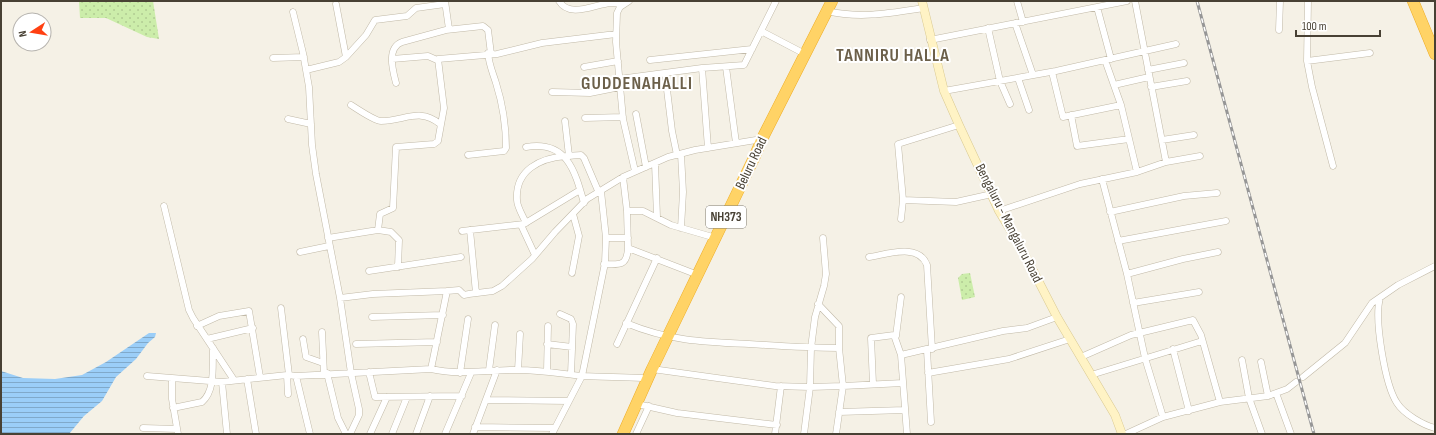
<svg xmlns="http://www.w3.org/2000/svg" width="1436" height="435" font-family="'Sofia Sans Condensed',sans-serif">
	<defs>
		<pattern id="grass-dots" width="8" height="8" patternUnits="userSpaceOnUse"><rect width="8" height="8" fill="#ccedaa"/><path d="M2 2h.1M6 6h.1" fill="none" stroke="#b1cc93" stroke-width="1.8" stroke-linecap="round"/></pattern>
		<pattern id="water-rules" width="6" height="5" patternUnits="userSpaceOnUse"><rect width="6" height="5" fill="#9bcef8"/><path d="M0 2.5h6" fill="none" stroke="#80a9ca"/></pattern>
	</defs>
	<rect width="100%" height="100%" fill="#f5f1e6"/>
	<path fill="url(#grass-dots)" d="M79 1H153L159 39 147 37 106 18H80Z
		M970 273 975 297 962 300 958 278 962 274Z"/>
	<path fill="url(#water-rules)" d="M149 333H156L155 337 148 343 136 359 116 377 102 401 84 416 69 434H1V371L23 378 55 379 82 375 106 362Z"/>
	<g fill="none" stroke-linecap="round" stroke-linejoin="round">
		<defs>
			<path id="street" d="M445 1 449 29
				M559 1C570 19 595 4 611 3 615 3 620 4 624 4
				M629 1 620 7 617 13 616 42 623 119 635 171
				M1017 1 1023 22
				M1135 1 1166 162
				M1308 1 1307 61 1312 87 1333 166
				M1097 7 1111 59
				M827 11C860 19 891 13 924 8
				M293 12 303 53 309 87 312 145 316 174 340 298 351 373 359 409V415L350 434
				M1015 23 1033 75
				M988 28 1000 81 1010 104
				M1279 30 1280 1
				M761 31 805 54
				M930 40 1127 1
				M346 57 366 35 375 20 407 16 416 8 445 4
				M273 58 304 57
				M392 59 428 56 437 60
				M650 60 752 49
				M1307 61 1370 53
				M584 67 618 61
				M726 67 736 143
				M702 68 708 148
				M306 70 339 62 346 57 336 4
				M1148 70 1184 63
				M1052 72 1063 117 1121 105
				M665 73 672 131 677 155
				M1018 78 1029 110
				M619 79 702 68 744 65 776 1
				M396 83C393 71 386 48 402 42L446 30 483 26 488 30 491 54
				M1114 85 1149 77
				M1151 87 1187 81
				M944 91 1056 71 1176 44
				M552 92 590 93 620 87
				M351 105C357 109 376 121 381 121 404 121 420 107 440 124
				M636 114 646 167
				M1071 115 1077 146 1129 139
				M585 118 623 117
				M288 119 311 124
				M565 121 569 156
				M1162 140 1194 135
				M526 147C567 140 575 171 584 203
				M681 154 683 192 681 228
				M468 155 504 151 506 148C506 125 503 105 496 83 493 73 489 65 488 53
				M655 163 657 217
				M1137 172 1166 162 1200 156
				M623 177 627 211 628 248 698 275
				M1102 179 1127 274 1183 259 1218 252
				M903 200 956 202 992 194
				M164 206 189 310 193 318 234 380
				M627 211H643L671 225 716 238
				M999 211 1080 184 1137 172 1121 105 1105 60
				M1110 212 1184 196 1217 193
				M901 219 903 200 898 144 959 125
				M526 223C523 216 517 207 517 200 515 170 540 158 566 156 571 156 576 155 581 155L584 158 599 193
				M521 225 535 255
				M378 230 380 214 393 208 396 147 434 144 438 141 444 108 438 59 497 54 542 43 616 34
				M470 230 476 293
				M462 231 524 224 580 190
				M328 238 378 230 391 232 399 240 398 267
				M606 238H628
				M823 238 826 274 824 286 815 317 811 348 810 387 843 386 836 434
				M1118 241 1226 221
				M300 252 329 246
				M869 257C888 254 919 243 927 265L932 349
				M604 264C620 265 627 266 628 248
				M369 271 461 257
				M572 273 579 236 573 214
				M1127 274 1145 358 1163 417
				M340 298 373 294 447 291 459 290 464 295 469 294 493 291 502 286 532 259 555 232 587 199 623 177 668 157 695 150 762 139
				M1380 298C1374 319 1385 385 1397 403 1404 414 1423 425 1435 428
				M1133 303 1199 292
				M818 304 839 326V348L843 386 903 383
				M281 308 289 375
				M560 314 571 319 573 324 571 374
				M372 317 443 315
				M626 323C669 341 704 342 749 344 779 346 809 348 839 348
				M197 326 219 316 249 311 260 377
				M322 332 324 374
				M896 336 901 297
				M207 339 253 328
				M303 339 306 357 323 363
				M356 344 437 342
				M547 344 572 347
				M617 344 657 258
				M1173 349 1189 411
				M927 350 931 422
				M1081 357 1131 335 1193 320 1201 335 1220 402
				M1242 360 1249 398 1262 434
				M1261 362 1268 396
				M431 369 447 291
				M652 369 775 386 810 387 804 434
				M489 370 495 325
				M518 370 520 334
				M547 371 548 326
				M369 372 375 397 462 396
				M327 373 338 418 346 434
				M460 373 468 319
				M928 373 1009 359 1070 339
				M287 375 288 394
				M1091 375 1202 341
				M147 376 222 382 287 375 296 376 431 369C461 376 489 369 519 370 541 370 562 374 583 376 603 377 622 377 642 378L647 381
				M296 376 310 434
				M1303 377 1345 343 1372 303 1398 285 1435 266
				M172 378V399L178 434
				M247 379 256 434
				M222 382 227 434
				M873 384 871 338 894 335 901 355
				M1276 393 1291 434
				M486 400 569 401
				M637 404 677 413 777 425
				M173 408 202 402C216 390 212 365 213 348
				M839 412 905 410
				M475 427 555 428
				M143 428 177 429
				M370 434 387 397
				M392 434 407 397
				M416 434 430 396
				M445 434 471 373
				M473 434 497 370
				M552 434 582 376 605 263 606 238 601 191
				M636 434 649 406
				M775 434 781 386
				M907 434 901 355 1003 331 1027 328 1057 317
				M1126 434 1163 417 1220 402 1268 396 1287 389 1296 382"/>
			<path id="secondary" d="M922 1 944 91 959 125 999 211 1024 253 1057 317 1115 415 1122 434"/>
			<path id="highway" d="M1413 1 1435 54
				M623 434 652 369 754 158 762 139 832 1"/>
		</defs>
		<use href="#street" stroke="#c1b9a7" stroke-width="7"/>
		<use href="#secondary" stroke="#d9c990" stroke-width="9"/>
		<use href="#highway" stroke="#eead26" stroke-width="12"/>
		<use href="#street" stroke="#fff" stroke-width="6"/>
		<use href="#secondary" stroke="#fff3c5" stroke-width="8"/>
		<use href="#highway" stroke="#ffd366" stroke-width="11"/>
		<defs>
			<path id="rail" d="M1197 1 1314 434"/>
		</defs>
		<use href="#rail" stroke="#969696" stroke-width="3"/>
		<use href="#rail" stroke="#fff" stroke-width="1.5" stroke-dasharray="4.5" stroke-linecap="butt"/>
	</g>
	<g text-anchor="middle" dominant-baseline="central" stroke-width="4" stroke-linejoin="round" paint-order="stroke">
		<rect fill="#fff" stroke="#7f7a71" stroke-width="1" x="706" y="206" width="40" height="22" rx="3"/>
		<g font-size="13" font-weight="bold" fill="#484134">
			<text x="726" y="217">NH373</text>
		</g>
		<g font-size="14" fill="#484134" stroke="#fff">
			<text transform="translate(751 163) rotate(-65)">Beluru Road</text>
			<text transform="translate(1009 223) rotate(63)">Bengaluru - Mangaluru Road</text>
		</g>
		<g font-size="18" font-weight="bold" letter-spacing="1" fill="#6c604a" stroke="#fff">
			<text x="893" y="55">TANNIRU HALLA</text>
			<text x="637" y="83">GUDDENAHALLI</text>
		</g>
	</g>
	<rect width="1436" height="435" fill="none" stroke="#484134" stroke-width="4"/>
	<g transform="translate(32 32) rotate(258)"><circle r="19" fill="#ffffff" stroke="#b6b3ae"/>
	<path d="M0-3L7 15L0 10L-7 15Z" fill="#ff4012"/>
	<text y="-6" font-size="11" font-weight="bold" text-anchor="middle" fill="#484134">N</text>
	</g>
	<path d="M1296 30v6h84v-6" fill="none" stroke="#484134" stroke-width="2"/>
	<text x="1302" y="30" font-size="12" fill="#484134" stroke="#ffffff" stroke-width="3" paint-order="stroke">100 m</text>
</svg>
